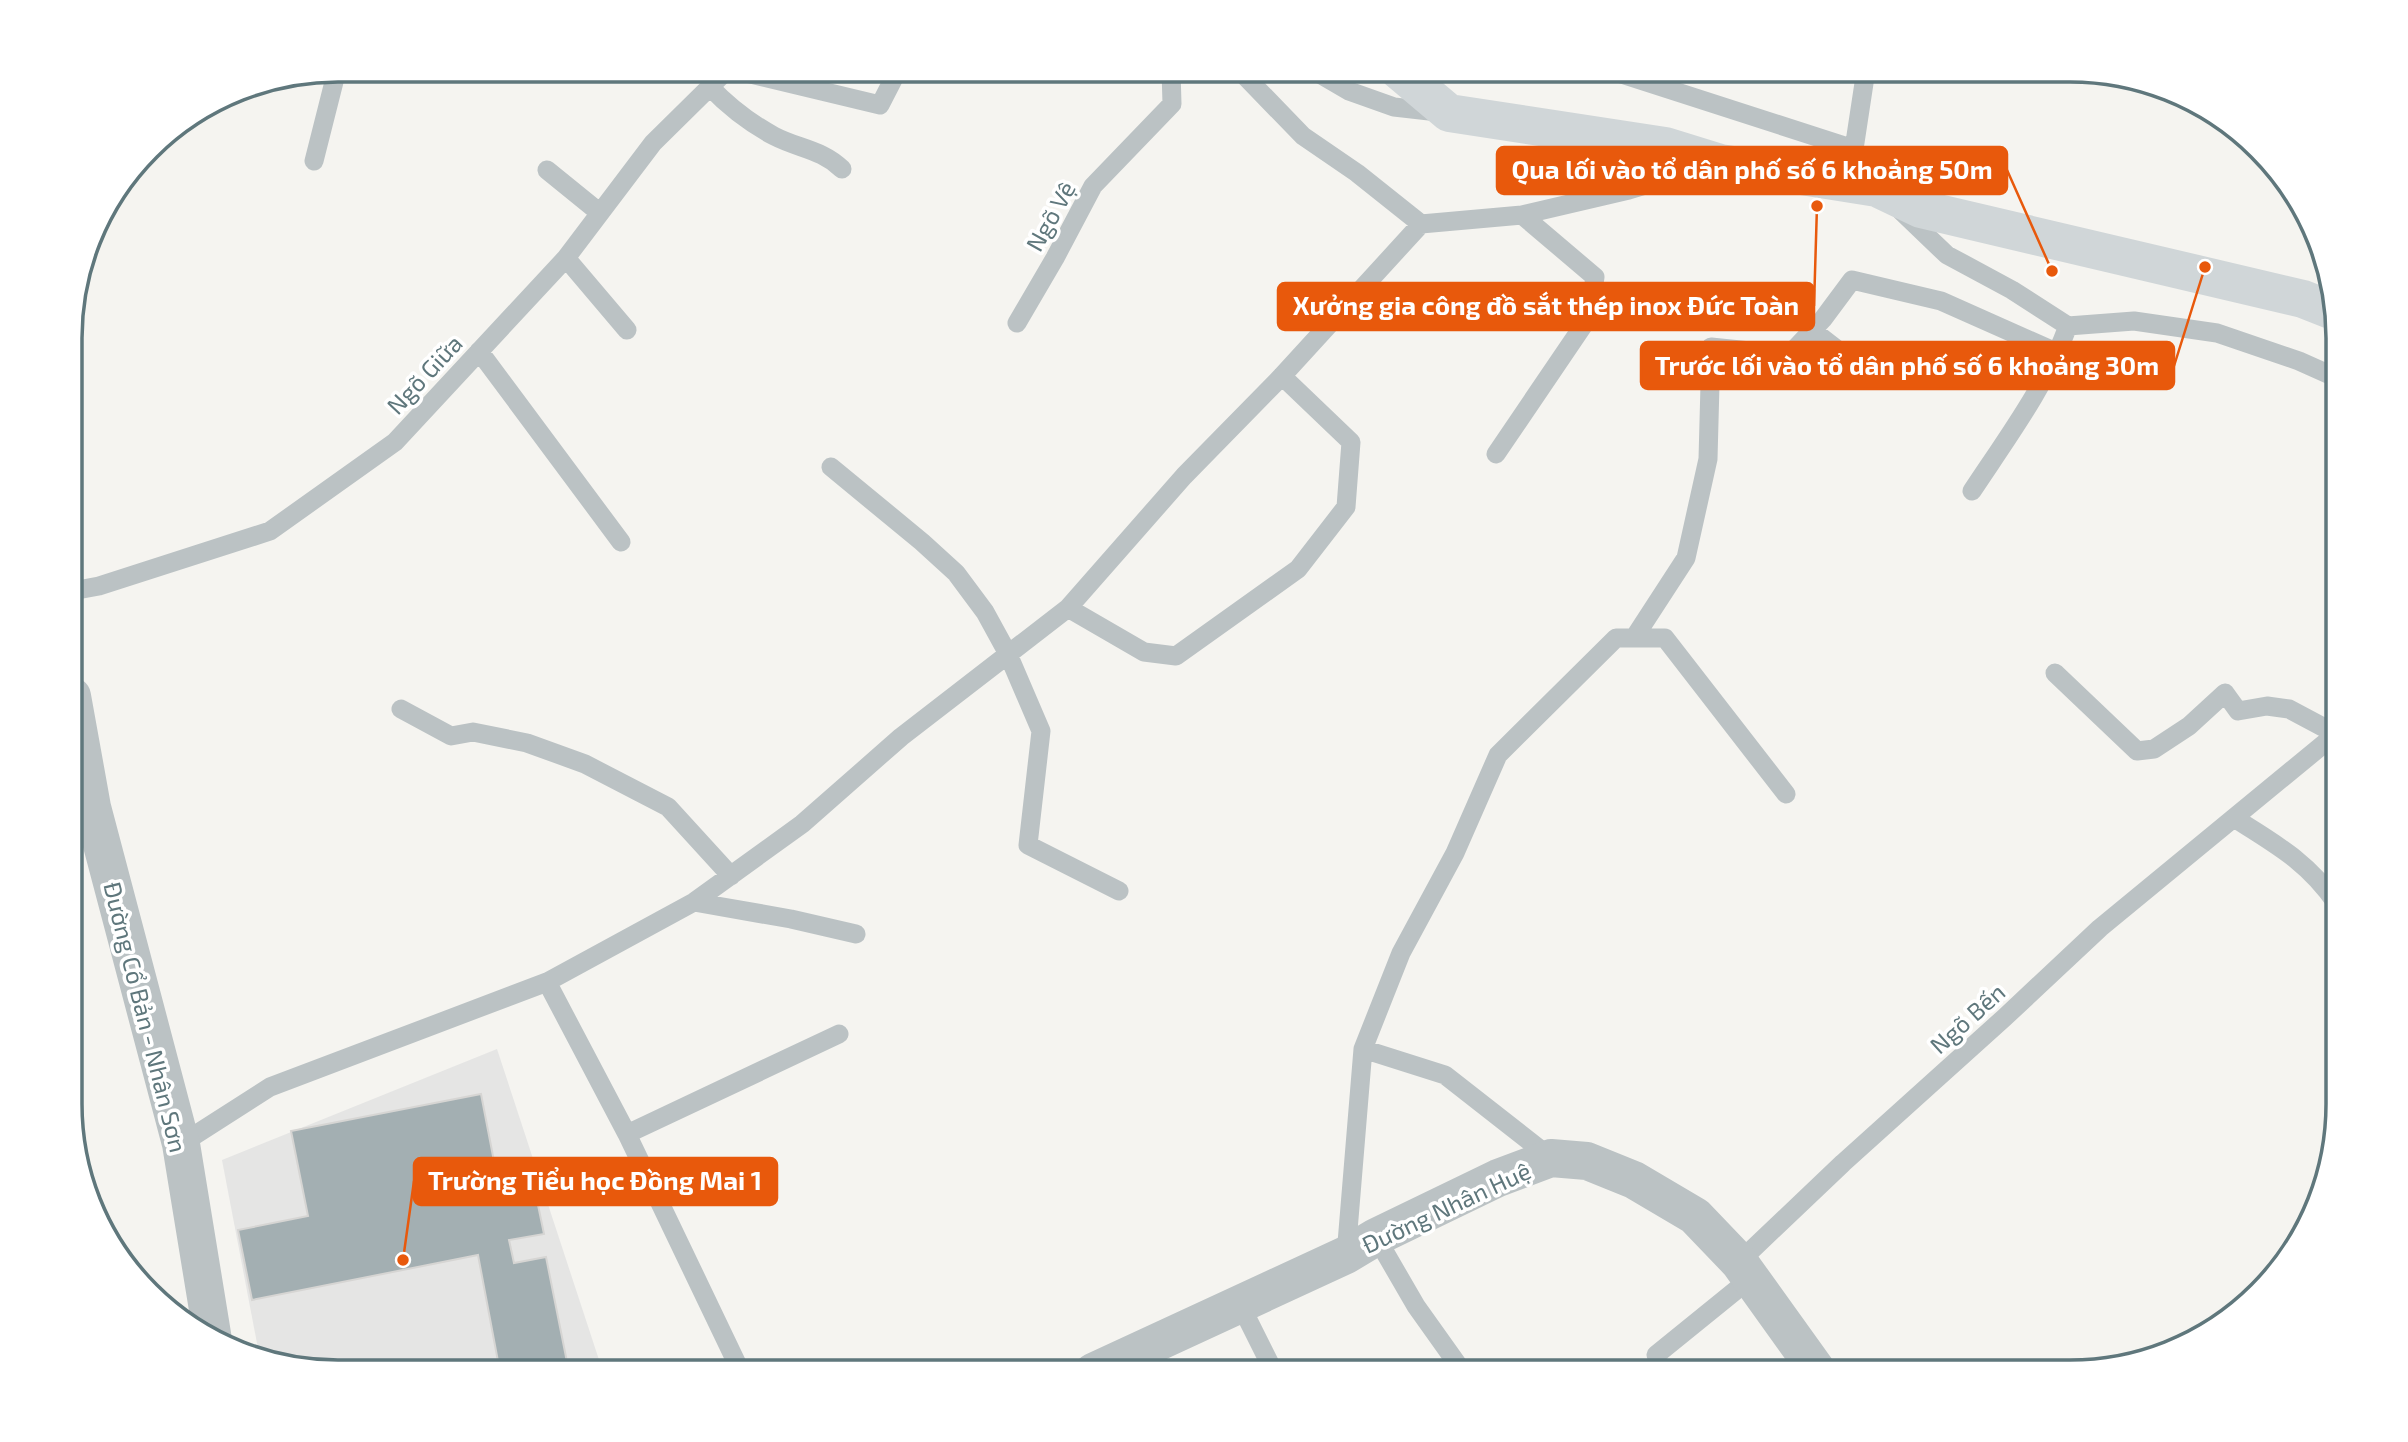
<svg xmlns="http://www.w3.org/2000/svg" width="2408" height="1442" font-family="'Exo 2',sans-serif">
	<rect width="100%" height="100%" fill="#f5f4f0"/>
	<path fill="#e5e5e4" d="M497 1049 603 1372H337L268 1363 260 1359 222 1160Z"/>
	<path fill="#a3afb2" stroke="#d6d5d3" stroke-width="2" d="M481 1094 498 1182 532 1176 544 1234 509 1240 514 1263 546 1257 569 1372H500L478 1255 252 1300 238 1230 308 1216 291 1131Z"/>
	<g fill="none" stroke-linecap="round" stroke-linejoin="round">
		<path stroke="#bbc2c4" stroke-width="19" d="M734 70 880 105 898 70
			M1239 70 1303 136 1357 173 1421 224 1522 215 1629 190 1709 166
			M1313 70 1349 91 1394 107 1438 112
			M1609 70 1854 149
			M1866 70 1854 149 1877 187
			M710 87C729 107 750 123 774 136 799 149 821 149 842 169
			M314 161 337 70
			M547 170 600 213
			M1901 211 1947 255 2012 290 2068 326 2134 321 2217 333 2299 361 2337 378
			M566 258 627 330
			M1017 323 1055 258 1093 186 1172 104 1171 70
			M1812 330 1865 371
			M479 351 621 542
			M1496 454 1589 317 1595 277 1522 215
			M831 467 922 542 956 573 985 612 1008 654 1041 731 1028 845 1119 891
			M1972 491C2007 438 2046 386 2068 326
			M72 591 99 586 270 531 395 442 566 258 653 143 727 70
			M1068 608 1144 652 1176 656 1298 569 1346 507 1351 442 1282 376
			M1634 638 1686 558 1708 459 1711 347 1789 355 1823 319 1852 280 1941 301 2058 353
			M2055 673 2137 751 2154 749 2189 726 2225 693 2238 711 2267 706 2289 709 2336 734
			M401 709 451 736 473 732 527 743 585 764 668 807 731 876
			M2234 818C2277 845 2308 862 2337 904
			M694 902 791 919 856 934
			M547 982 627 1134 741 1372
			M1363 1049 1445 1075 1551 1158
			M627 1134 839 1034
			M181 1144 270 1087 547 982 694 902 802 824 901 737 1068 608 1184 476 1282 376 1421 224
			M1376 1237 1416 1306 1463 1372
			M1346 1255 1363 1049 1401 953 1455 853 1498 755 1616 638H1665L1786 794
			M1739 1262 1843 1163 2004 1018 2100 928 2337 733
			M1240 1304 1274 1372
			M1656 1355 1751 1278"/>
		<path stroke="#bbc2c4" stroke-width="38" d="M72 696 92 807 181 1144 213 1340
			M1093 1372 1346 1255 1376 1237 1498 1178 1551 1158 1587 1161 1634 1180 1695 1216 1739 1262 1818 1372"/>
		<path stroke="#d0d6d8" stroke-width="38" d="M1398 70 1449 113 1665 146 1720 163 1877 188 1921 209 2303 299 2336 312"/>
	</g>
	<g text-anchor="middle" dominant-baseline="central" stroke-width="7" stroke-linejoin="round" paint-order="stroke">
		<g font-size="24" fill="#5f777c" stroke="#fff">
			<text transform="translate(1050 216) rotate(-61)">Ngõ Vệ</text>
			<text transform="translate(424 374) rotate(-47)">Ngõ Giữa</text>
			<text transform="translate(146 1017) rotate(76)">Đường Cổ Bản - Nhân Sơn</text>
			<text transform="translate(1967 1018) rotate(-42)">Ngõ Bến</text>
			<text transform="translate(1446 1207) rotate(-25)">Đường Nhân Huệ</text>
		</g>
	</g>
	<path d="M0 0H2408V1442H0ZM338 82H2070A256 256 0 0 1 2326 338V1104A256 256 0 0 1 2070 1360H338A256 256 0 0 1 82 1104V338A256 256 0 0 1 338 82Z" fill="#fff" fill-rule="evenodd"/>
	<path fill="none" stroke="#5f777c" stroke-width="3.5" d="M338 82H2070A256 256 0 0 1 2326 338V1104A256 256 0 0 1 2070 1360H338A256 256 0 0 1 82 1104V338A256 256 0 0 1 338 82Z"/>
	<path fill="none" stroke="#e8590c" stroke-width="2.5" d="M2052 271L2007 170M1817 206L1814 306M2205 267L2174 366M403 1260L414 1181"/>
	<g fill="#e8590c" stroke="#fff" stroke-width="2.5">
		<circle cx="2052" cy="271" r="7"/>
		<circle cx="1817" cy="206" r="7"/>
		<circle cx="2205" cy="267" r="7"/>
		<circle cx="403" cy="1260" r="7"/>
	</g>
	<g fill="#e8590c" stroke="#e8590c" stroke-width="2.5">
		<rect x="1497" y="147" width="510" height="47" rx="7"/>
		<rect x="1278" y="283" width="536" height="47" rx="7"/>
		<rect x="1641" y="342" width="533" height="47" rx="7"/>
		<rect x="414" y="1158" width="363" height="47" rx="7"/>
	</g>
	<g font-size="26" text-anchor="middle" font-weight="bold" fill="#fff">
		<text x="1752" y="179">Qua lối vào tổ dân phố số 6 khoảng 50m</text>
		<text x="1546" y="315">Xưởng gia công đồ sắt thép inox Đức Toàn</text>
		<text x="1907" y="375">Trước lối vào tổ dân phố số 6 khoảng 30m</text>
		<text x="595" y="1190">Trường Tiểu học Đồng Mai 1</text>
	</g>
</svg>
